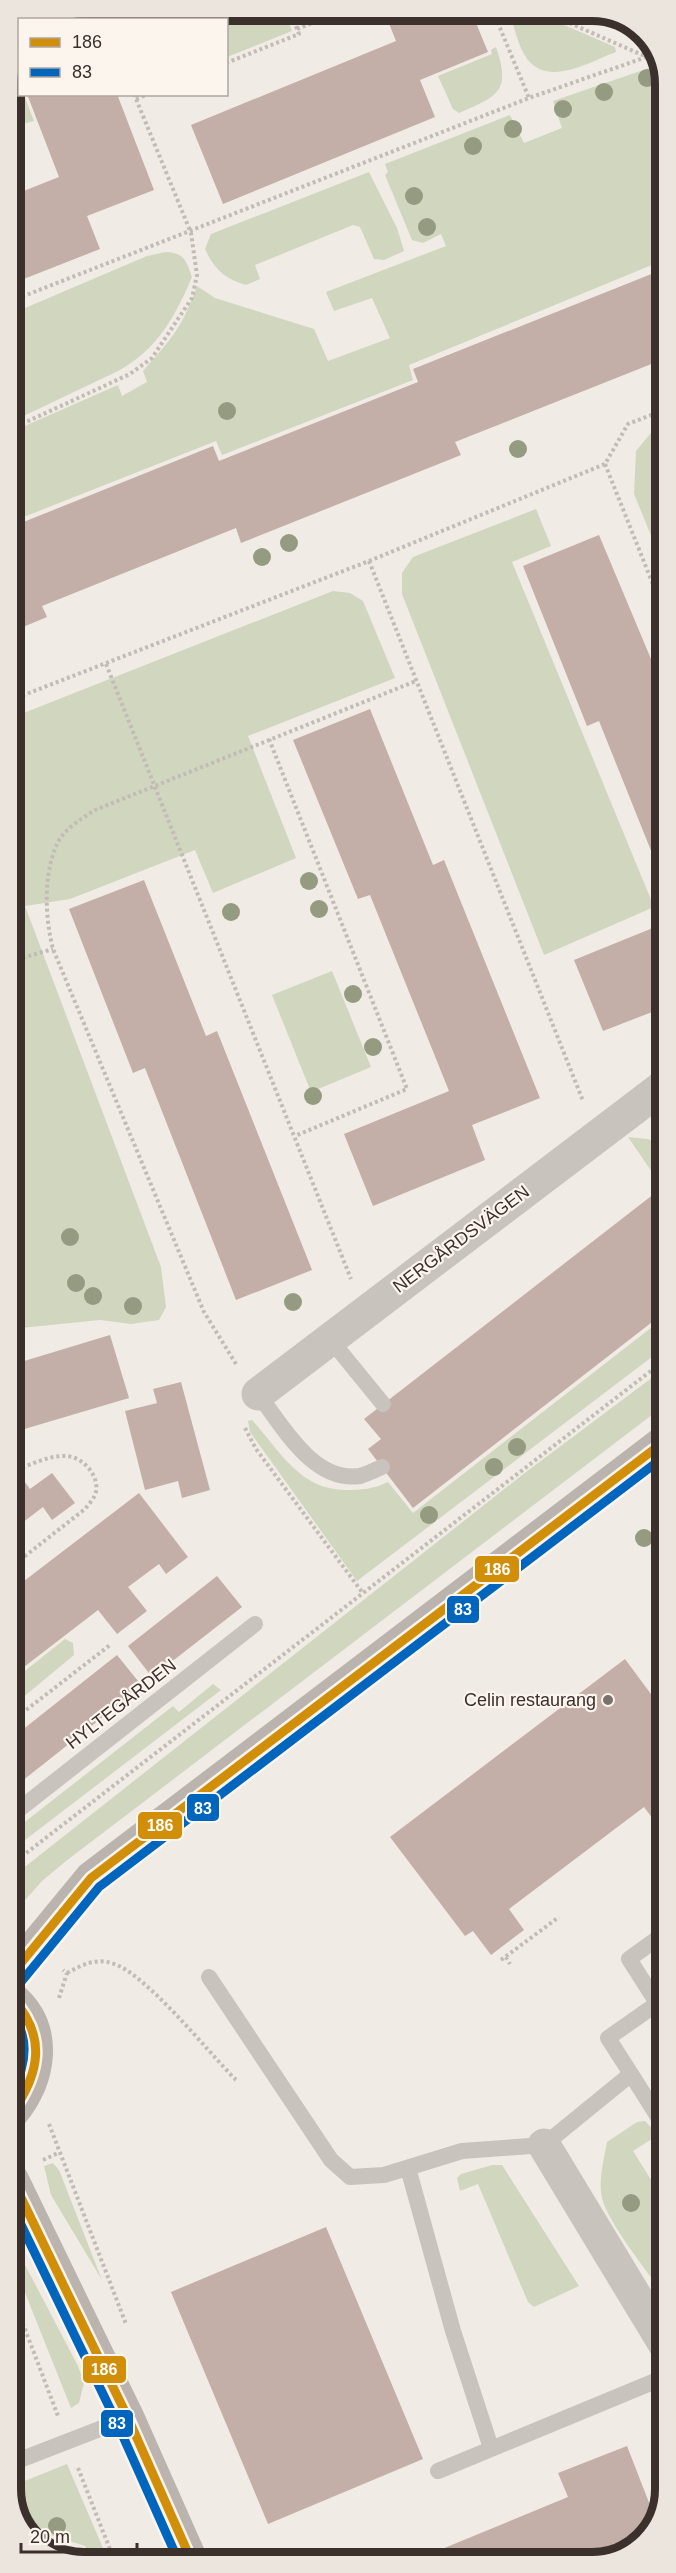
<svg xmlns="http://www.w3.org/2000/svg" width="676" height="2573" font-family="Arial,sans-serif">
	<rect width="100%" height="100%" fill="#f0ebe5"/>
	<path fill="#d1d6bf" d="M119 11H284L292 31 227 57 226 20 122 19Z
		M296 11H325L300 21Z
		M509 11H532L615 47 616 52C591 61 550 87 528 60 518 48 514 25 509 11Z
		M496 47C511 91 499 96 459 113L453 109 438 76 492 54 491 50Z
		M655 66 664 72V260L409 365 413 380 222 455 216 441 11 522V432L118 385 122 396 147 382 143 371C172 338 182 328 197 286L215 298 314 329 328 361 390 338 372 298 334 311 326 292 446 246 441 234 423 243 412 240 385 175 388 172 385 164 510 115 524 143 562 128 553 101Z
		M16 72 20 94 24 95 34 121 11 127V84Z
		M369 172 397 228 404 251 384 260 374 259 360 227 353 225 255 265 260 279 246 285C225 279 214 269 205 249L211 234Z
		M166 252C185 253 186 261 192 277 175 317 157 350 118 371L11 422V314L147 256Z
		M664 425V567L634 494 636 451 655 428Z
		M536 509 551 546 512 562 654 907 544 955 402 594V573L413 557Z
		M333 591 350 593 363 601 395 678 248 736 296 858 213 893 195 850 70 899 25 906 161 1267 166 1307 159 1320 131 1324 100 1320 11 1329V718Z
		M332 971 371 1067 311 1092 272 995Z
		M628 1137 648 1139 665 1147V1191Z
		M665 1317V1347L357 1581 250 1432 248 1421 252 1420C280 1451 300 1490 346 1490 362 1490 374 1489 388 1482L413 1513Z
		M665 1368V1405L66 1861 42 1881 12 1915V1877L526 1472Z
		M65 1639 73 1643 74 1655 21 1699 12 1696 11 1682Z
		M213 1684 221 1690 12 1850V1832L173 1706 179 1712Z
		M645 2121 658 2135 633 2151 665 2202V2297C649 2273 609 2225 602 2198 598 2181 604 2159 607 2142L637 2122Z
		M53 2163 59 2170 102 2280 51 2195 44 2166Z
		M492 2165H502L579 2286 534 2307 528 2302 478 2184 460 2191 457 2178 461 2174Z
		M12 2240 78 2366 84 2383 79 2403 71 2408 12 2260Z
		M67 2464 109 2562H92L85 2546 26 2527 12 2503V2486Z"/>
	<path fill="#c3afa7" d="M84 11 88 20H63V19Z
		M384 11H471L488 52 420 80 435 117 223 204 191 125 396 41Z
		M27 94H117L154 190 87 216 100 249 11 284V196L59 177Z
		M664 269V359L455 442 461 455 241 543 236 528 42 606 47 617 11 632V527L213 446 219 461 418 382 413 369Z
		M599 535 664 690V883L599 721 587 726 523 566Z
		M370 709 433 865 444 860 540 1098 472 1125 485 1160 373 1206 344 1134 449 1091 370 895 358 899 293 740Z
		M144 880 206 1036 217 1031 312 1270 236 1300 145 1068 133 1073 69 909Z
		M665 923V1007L603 1031 574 960Z
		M659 1190 665 1198V1312L413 1508 368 1449 381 1439 364 1419Z
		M110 1335 129 1398 11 1433V1365Z
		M181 1382 210 1490 182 1498 178 1481 145 1490 125 1411 157 1403 153 1389Z
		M52 1473 75 1503 52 1520 43 1507 22 1523 11 1508V1491L24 1481 30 1489Z
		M139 1493 188 1557 166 1574 159 1564 128 1587 147 1611 117 1634 98 1610 11 1677V1591Z
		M217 1576 242 1607 152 1677 128 1646Z
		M117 1655 142 1686 12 1789V1738Z
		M625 1659 665 1713V1835L644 1807 509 1909 524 1930 491 1955 473 1931 465 1936 390 1837Z
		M665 2063V2079L658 2068Z
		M326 2227 423 2459 268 2524 171 2292Z
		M627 2446 655 2518 647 2537 606 2561H413L568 2497 558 2473Z"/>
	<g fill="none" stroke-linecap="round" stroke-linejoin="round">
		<path stroke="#c2bbb6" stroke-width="4" stroke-dasharray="3 3" stroke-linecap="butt" d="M103 11 106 20
			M493 11 529 98
			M542 11 647 57
			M297 29 335 14 333 11
			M226 63 299 34 290 11
			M136 99 148 94
			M11 301 529 98 655 54
			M11 429 130 374 152 358 192 298 197 275 191 233 134 94
			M605 464 664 612
			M369 561 583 1101
			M106 664 351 1279
			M11 700 369 561 605 464 628 424 664 410
			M269 739 407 1089 295 1136
			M11 961 53 949
			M236 1364 204 1312 53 949C45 918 43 875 57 844 64 829 81 819 95 810L416 681
			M245 1428 256 1449 362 1592
			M11 1472C28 1466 48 1455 66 1456 85 1457 103 1480 94 1497 92 1501 88 1505 85 1509L11 1567
			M12 1721 110 1645
			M12 1864 665 1360
			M506 1957 510 1964
			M501 1960 559 1917
			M67 1973C82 1965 95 1958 111 1963 143 1970 209 2053 236 2080
			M59 1998 67 1973 63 1970
			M49 2124 126 2324
			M43 2160 58 2153
			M12 2295 58 2416
			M78 2468 115 2562"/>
		<path stroke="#c9c3be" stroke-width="16" d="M330 1339 383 1404
			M258 1394C282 1425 313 1483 360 1476 367 1474 375 1470 382 1467
			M12 1815 255 1624
			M209 1977 331 2160 350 2177 384 2175 462 2151 544 2145 631 2074 665 2128
			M657 2003 629 1959 665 1933
			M631 2074 608 2038 665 1998
			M408 2168 453 2331 491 2448
			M12 2446 19 2460
			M12 2463 128 2418
			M438 2471 665 2377"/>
		<path stroke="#c9c3be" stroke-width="33" d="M258 1394 665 1085
			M544 2145 665 2345"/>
		<path stroke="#bab3ae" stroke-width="33" d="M12 1974 91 1878 665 1441
			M12 1998C49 2030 40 2079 12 2113
			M12 2179 128 2418 192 2562"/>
		<defs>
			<path id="bus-1" d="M12 1974 91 1878 665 1441
				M12 1998C47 2036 40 2073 12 2113
				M12 2179 128 2418 192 2562"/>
			<path id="bus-2" d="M21 1982 99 1887 665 1456
				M12 2015C31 2039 25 2067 12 2092
				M12 2206 117 2423 179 2562"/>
		</defs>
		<use href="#bus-1" stroke="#fbf5ee" stroke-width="14"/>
		<use href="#bus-2" stroke="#fbf5ee" stroke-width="14"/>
		<use href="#bus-1" stroke="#d18e09" stroke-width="9"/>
		<use href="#bus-2" stroke="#0065bd" stroke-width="9"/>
	</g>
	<g fill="#959b80">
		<circle cx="647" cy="78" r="9"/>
		<circle cx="604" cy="92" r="9"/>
		<circle cx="563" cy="109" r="9"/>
		<circle cx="513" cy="129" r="9"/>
		<circle cx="473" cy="146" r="9"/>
		<circle cx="414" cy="196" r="9"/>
		<circle cx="427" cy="227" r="9"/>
		<circle cx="227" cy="411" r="9"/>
		<circle cx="518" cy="449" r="9"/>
		<circle cx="289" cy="543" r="9"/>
		<circle cx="262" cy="557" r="9"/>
		<circle cx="309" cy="881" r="9"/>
		<circle cx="319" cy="909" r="9"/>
		<circle cx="231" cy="912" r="9"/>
		<circle cx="353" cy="994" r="9"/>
		<circle cx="373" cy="1047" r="9"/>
		<circle cx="313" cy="1096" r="9"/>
		<circle cx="70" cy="1237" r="9"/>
		<circle cx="76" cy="1283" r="9"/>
		<circle cx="93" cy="1296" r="9"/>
		<circle cx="293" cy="1302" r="9"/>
		<circle cx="133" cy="1306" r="9"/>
		<circle cx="517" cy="1447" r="9"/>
		<circle cx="494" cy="1467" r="9"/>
		<circle cx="429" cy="1515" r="9"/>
		<circle cx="644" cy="1538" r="9"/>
		<circle cx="631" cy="2203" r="9"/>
		<circle cx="57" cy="2526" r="9"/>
	</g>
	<circle fill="#7a716c" stroke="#fbf5ee" stroke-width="2" cx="608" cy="1700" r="6"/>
	<g text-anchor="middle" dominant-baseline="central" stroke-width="4.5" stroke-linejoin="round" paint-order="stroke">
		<g font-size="18" fill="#3b302b" stroke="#fbf5ee">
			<text transform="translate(461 1239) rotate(-37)">NERGÅRDSVÄGEN</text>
			<text transform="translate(121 1704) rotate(-38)">HYLTEGÅRDEN</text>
		</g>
		<g font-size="18" fill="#3b302b" stroke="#fbf5ee" text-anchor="end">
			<text x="596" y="1700">Celin restaurang</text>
		</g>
	</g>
	<path d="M0 0H676V2573H0ZM84 21H592A63 63 0 0 1 655 84V2489A63 63 0 0 1 592 2552H84A63 63 0 0 1 21 2489V84A63 63 0 0 1 84 21Z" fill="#ece5de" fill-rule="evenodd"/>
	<path fill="none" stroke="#3b302b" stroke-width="8" d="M84 21H592A63 63 0 0 1 655 84V2489A63 63 0 0 1 592 2552H84A63 63 0 0 1 21 2489V84A63 63 0 0 1 84 21Z"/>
	<g stroke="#fbf5ee" stroke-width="2">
		<rect x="474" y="1555" width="46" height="28" rx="6" fill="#d18e09"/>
		<rect x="446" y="1595" width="34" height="29" rx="6" fill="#0065bd"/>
		<rect x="186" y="1793" width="34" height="29" rx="6" fill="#0065bd"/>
		<rect x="137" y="1811" width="46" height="29" rx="6" fill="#d18e09"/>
		<rect x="82" y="2355" width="45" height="29" rx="6" fill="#d18e09"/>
		<rect x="100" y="2409" width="34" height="29" rx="6" fill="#0065bd"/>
	</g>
	<g font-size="16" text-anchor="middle" font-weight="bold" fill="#fff">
		<text x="497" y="1575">186</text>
		<text x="463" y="1615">83</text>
		<text x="203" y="1814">83</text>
		<text x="160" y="1831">186</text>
		<text x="104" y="2375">186</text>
		<text x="117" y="2429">83</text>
	</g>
	<rect x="18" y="18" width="210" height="78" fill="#fbf5ee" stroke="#aea6a0" stroke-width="1.5"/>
	<rect x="30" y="38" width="30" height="9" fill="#d18e09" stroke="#aea6a0" stroke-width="1.5"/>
	<text x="72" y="48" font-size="18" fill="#3b302b">186</text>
	<rect x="30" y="68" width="30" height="9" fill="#0065bd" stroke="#aea6a0" stroke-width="1.5"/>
	<text x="72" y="78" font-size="18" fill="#3b302b">83</text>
	<path d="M21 2543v9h116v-9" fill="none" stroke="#3b302b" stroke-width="3"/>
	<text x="30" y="2543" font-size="18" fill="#3b302b" stroke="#fbf5ee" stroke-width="4.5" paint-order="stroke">20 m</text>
</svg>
